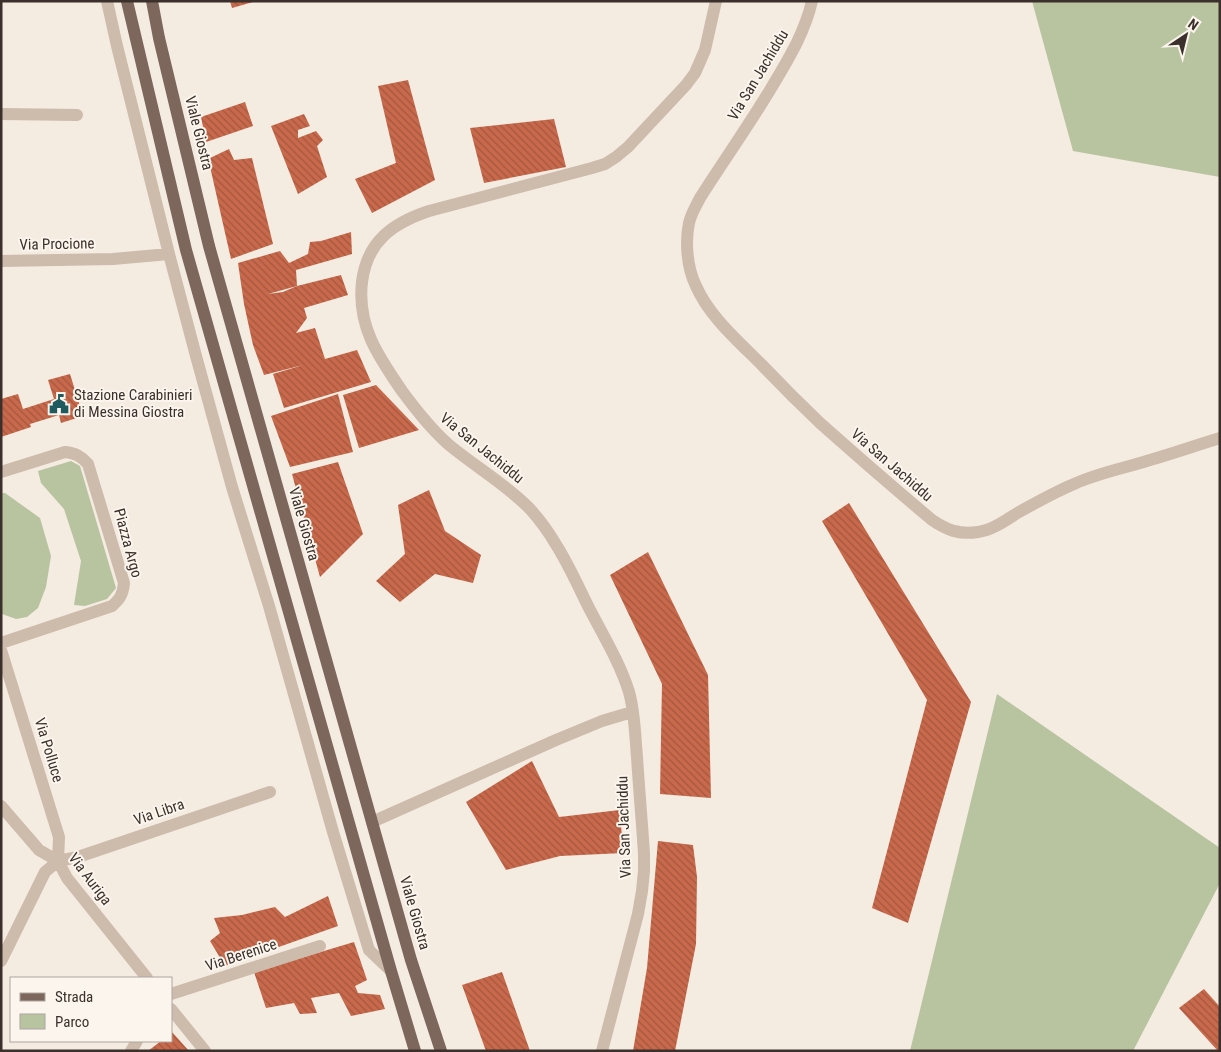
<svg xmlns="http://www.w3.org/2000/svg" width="1221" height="1052" font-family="'Roboto Condensed',sans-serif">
	<defs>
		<pattern id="building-back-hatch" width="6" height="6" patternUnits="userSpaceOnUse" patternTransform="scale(1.25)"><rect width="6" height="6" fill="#c8694b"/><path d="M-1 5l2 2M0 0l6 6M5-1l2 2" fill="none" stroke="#a4573f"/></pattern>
	</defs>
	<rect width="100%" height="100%" fill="#f4ebe1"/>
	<path fill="#b8c4a0" d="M1032 1H1220V177L1073 151Z
		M71 461 80 466 116 588 107 599 85 606 74 605 81 561 64 509 41 483 38 471Z
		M1 493H5L40 518 51 556 46 587 38 608 27 617 16 619 2 614 1 611Z
		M997 694 1220 848V883L1133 1051H910Z"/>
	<path fill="url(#building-back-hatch)" d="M230 1H253V2L232 8Z
		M408 80 435 180 372 213 355 179 396 163 378 86Z
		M245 102 253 126 206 142 201 117Z
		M304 114 310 126 298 130V138L316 131 323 140 317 146 327 177 298 194 271 126Z
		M554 119 566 167 484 183 470 128Z
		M229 149 234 160 252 158 273 244 231 259 211 171 210 158Z
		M351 232 352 254 296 270 297 286 268 294 283 292 297 286 341 275 348 295 304 308 307 318 296 333 315 328 325 359 357 350 371 382 284 408 273 374 303 365 264 375 253 345 244 304 238 263 280 251 289 263 308 254 310 242 321 241Z
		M70 374 83 416 61 423 59 415 30 424 31 427 1 437V399L18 394 23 409 54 399 48 380Z
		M376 385 419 430 359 448 343 395Z
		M338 394 353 452 290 467 271 416Z
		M338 462 363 534 320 577 292 474Z
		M429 490 445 531 481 555 473 583 435 574 400 602 376 581 405 554 398 505Z
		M849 503 971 702 908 923 872 908 927 700 822 521Z
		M648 552 708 675 711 798 660 794 662 684 610 575Z
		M532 761 559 817 620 810 623 853 560 856 506 870 466 802Z
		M658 841 693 845 697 877 696 944 675 1051H633L647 968Z
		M328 896 338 926 225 966 210 941 220 933 214 918 242 915 275 907 285 917Z
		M354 942 367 980 355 986 358 993 380 995 385 1009 351 1016 339 993 311 998 317 1013 300 1014 294 1003 266 1008 254 972Z
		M502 972 530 1051H486L462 985Z
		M1204 989 1220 1007V1051H1218L1179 1008Z
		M172 1032 189 1051H148L161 1041H171V1033Z"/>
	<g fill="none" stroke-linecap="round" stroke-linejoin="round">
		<path stroke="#cdbbac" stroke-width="12" d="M107 1 117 46 169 254 196 356 232 487 269 606 333 832 369 950 391 971
			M812 1C805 32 789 58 773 85 750 124 724 160 700 198 696 206 691 214 689 223 685 242 687 268 696 286 709 316 738 341 761 364 780 384 800 404 820 423 857 456 894 488 932 520 947 530 959 535 978 532 993 530 1006 520 1019 512 1037 502 1055 492 1074 484 1098 473 1125 468 1150 460 1174 453 1197 445 1220 438
			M1 114 77 115
			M1 261 113 259 169 254
			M1 472 65 452C75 453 81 456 88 464L124 583C123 594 120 599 112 606L1 643
			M1 650 59 837 58 861
			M1 806 39 850 58 861 67 878 147 978
			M372 822 556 740 602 721 632 712
			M58 861 78 857 270 792
			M1 961 45 872 58 861
			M171 994 320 946
			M171 1009 205 1051
			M131 1051 137 1041
			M602 1051 638 914 642 891 644 871V854C642 822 639 789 637 757 635 736 635 713 629 692 620 663 603 635 589 608 578 586 568 563 555 543 548 531 539 519 530 509 506 484 474 466 448 444 430 428 416 410 402 391 378 356 357 326 362 282 367 241 393 223 429 211L592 168 605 164 616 157 628 147 686 85 695 73 705 50 716 1"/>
		<path stroke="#7d675c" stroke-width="12" d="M127 1 186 250 391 971 415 1051
			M152 1 159 38 209 246 411 960 441 1051"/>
	</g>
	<defs>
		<symbol id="civic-bare" viewBox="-9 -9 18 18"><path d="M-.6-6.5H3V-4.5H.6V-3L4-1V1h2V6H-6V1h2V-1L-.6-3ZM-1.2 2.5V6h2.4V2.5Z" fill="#1f5a5e" stroke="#fbf5ee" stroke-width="2.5" paint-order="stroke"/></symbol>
	</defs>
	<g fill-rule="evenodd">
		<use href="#civic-bare" x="45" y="390" width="28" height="28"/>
	</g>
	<g text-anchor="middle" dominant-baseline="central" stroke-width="4" stroke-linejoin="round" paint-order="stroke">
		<g font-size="15" fill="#3b302b" stroke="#fbf5ee">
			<text transform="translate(758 75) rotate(-59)">Via San Jachiddu</text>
			<text transform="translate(199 133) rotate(76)">Viale Giostra</text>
			<text transform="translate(57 244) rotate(-1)">Via Procione</text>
			<text transform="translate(482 448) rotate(39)">Via San Jachiddu</text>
			<text transform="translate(892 465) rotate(41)">Via San Jachiddu</text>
			<text transform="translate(304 524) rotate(74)">Viale Giostra</text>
			<text transform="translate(128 543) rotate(75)">Piazza Argo</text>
			<text transform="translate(49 750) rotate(73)">Via Polluce</text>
			<text transform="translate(159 812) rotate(-19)">Via Libra</text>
			<text transform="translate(624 827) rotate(-92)">Via San Jachiddu</text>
			<text transform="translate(90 879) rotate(53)">Via Auriga</text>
			<text transform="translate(415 913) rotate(74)">Viale Giostra</text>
			<text transform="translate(241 955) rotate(-18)">Via Berenice</text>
		</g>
		<g font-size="15" fill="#3b302b" stroke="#fbf5ee" text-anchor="start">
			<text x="74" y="395">Stazione Carabinieri<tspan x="74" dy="17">di Messina Giostra</tspan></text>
		</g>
	</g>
	<rect width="1221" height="1052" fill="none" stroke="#3b302b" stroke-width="5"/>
	<rect x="10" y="977" width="162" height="65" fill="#fbf5ee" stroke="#aea6a0"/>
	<rect x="20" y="993" width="25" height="8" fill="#7d675c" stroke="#aea6a0"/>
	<text x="55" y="1002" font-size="15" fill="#3b302b">Strada</text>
	<rect x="20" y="1014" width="25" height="15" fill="#b8c4a0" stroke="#aea6a0"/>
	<text x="55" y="1027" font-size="15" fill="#3b302b">Parco</text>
	<g transform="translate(1186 35) rotate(35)" stroke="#fbf5ee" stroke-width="4" paint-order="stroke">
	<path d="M0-4L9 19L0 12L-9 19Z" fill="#3b302b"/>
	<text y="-8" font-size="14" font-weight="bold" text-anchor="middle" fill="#3b302b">N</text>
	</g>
</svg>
